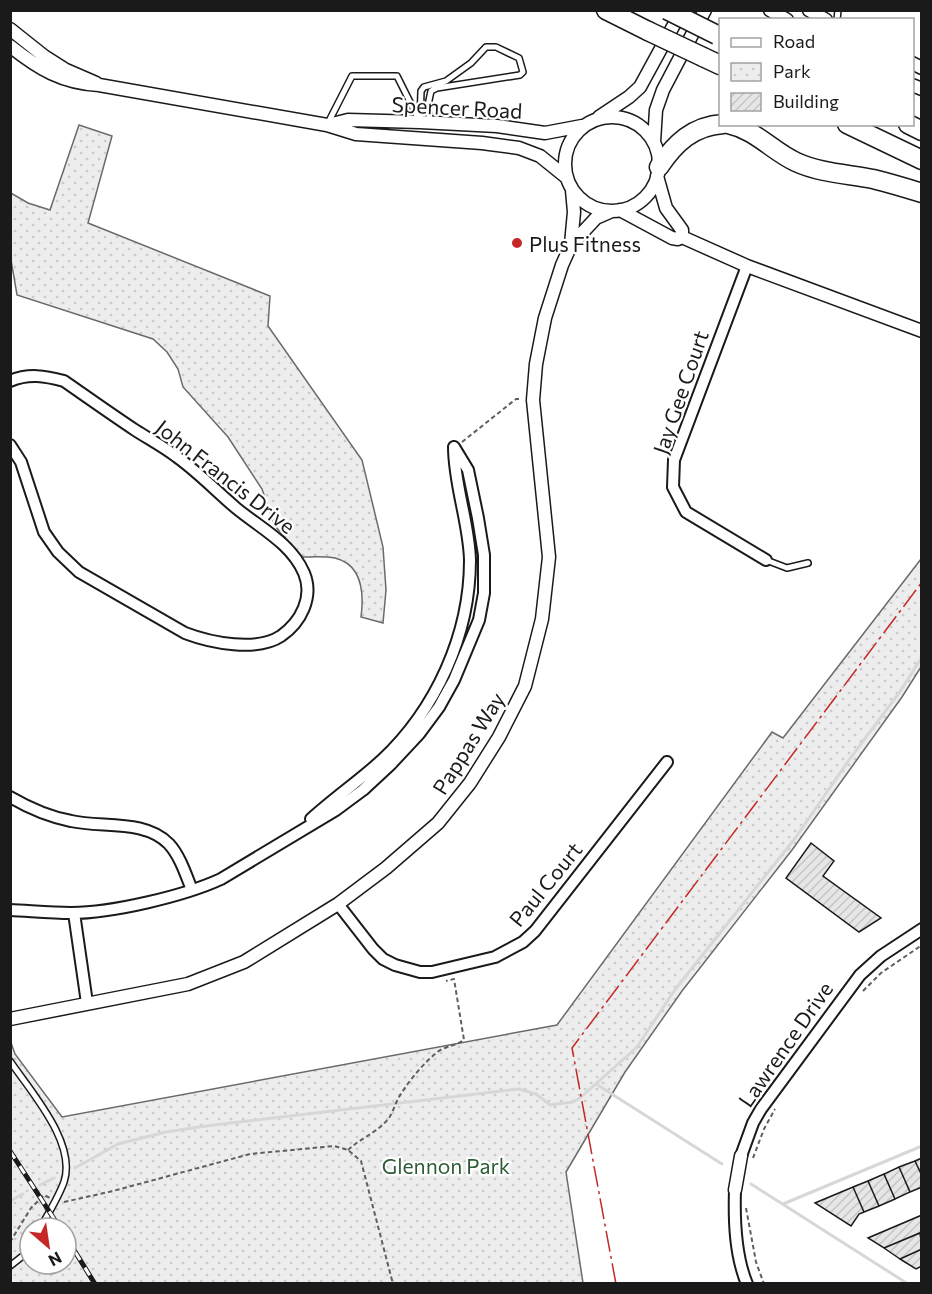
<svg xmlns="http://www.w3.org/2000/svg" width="932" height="1294" font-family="Commissioner,sans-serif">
	<defs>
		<pattern id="park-dots" width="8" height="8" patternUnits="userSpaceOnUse" patternTransform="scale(1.5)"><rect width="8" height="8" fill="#ededed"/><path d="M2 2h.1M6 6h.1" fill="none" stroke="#cbcbcb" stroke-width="1.8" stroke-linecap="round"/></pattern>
		<pattern id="building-hatch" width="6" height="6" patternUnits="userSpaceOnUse" patternTransform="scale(1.5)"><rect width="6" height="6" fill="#e6e6e6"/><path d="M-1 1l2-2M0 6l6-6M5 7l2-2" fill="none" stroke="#c5c5c5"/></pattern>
	</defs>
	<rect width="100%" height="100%" fill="#fff"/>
	<path fill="url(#park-dots)" stroke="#6a6a6a" stroke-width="1.5" fill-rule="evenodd" d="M79 125 112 136 88 223 270 296 268 326 362 460 383 547 386 590 383 623 361 617C364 594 363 565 335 558 325 556 312 557 302 557L275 526 262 489 228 437 183 387 178 369 167 352 153 339 17 295 11 260V193L28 203 50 210Z
		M921 559V667L902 697 792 850 682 991 625 1072 566 1172 583 1283H11L10 1040 15 1054 62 1117 557 1025 772 732 783 738ZM30 1228H66V1264H30Z"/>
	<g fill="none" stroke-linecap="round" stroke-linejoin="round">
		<path stroke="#d7d7d7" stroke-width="3" d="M596 1084 722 1164
			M75 1168 118 1144 166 1132 206 1126 519 1089 536 1094 550 1105 573 1102 580 1098 637 1047 674 991 796 837 849 760 899 693 922 657
			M751 1184 908 1284
			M40 1185 54 1178
			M10 1201 23 1194
			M783 1204 922 1146"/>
	</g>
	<path fill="url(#building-hatch)" stroke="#1a1a1a" stroke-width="1.5" d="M811 843 834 861 823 876 881 918 859 932 786 878Z
		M922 1158V1176L915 1161Z
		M915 1161 922 1176V1187L910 1192 899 1167Z
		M899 1167 910 1192 895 1199 884 1174Z
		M884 1174 895 1199 879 1206 868 1181Z
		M868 1181 879 1206 864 1212 853 1187Z
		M853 1187 864 1212 859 1214 851 1226 815 1203Z
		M922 1215V1232L884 1248 868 1238Z
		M920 1233 922 1249 900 1259 884 1248Z
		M922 1249V1266L916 1269 900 1259Z"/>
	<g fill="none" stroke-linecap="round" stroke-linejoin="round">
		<defs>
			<path id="service" d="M837 20 838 10
				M420 122 421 91 424 87 446 81 471 63 486 47H496L519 58 523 72 520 75 437 88 431 91 428 105 430 122
				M328 123 352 76H397L419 120
				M766 560 787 568 808 563
				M10 1061C31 1092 77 1143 64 1182 58 1198 49 1213 40 1228
				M10 1266 24 1255 30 1245"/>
			<path id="minor" d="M747 266 674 460 673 487 686 512 766 560
				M10 381C29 373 45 376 64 381 87 397 111 414 135 430 149 439 164 447 177 457 198 472 216 491 236 508 260 528 291 543 304 573 314 597 301 622 281 636 257 652 211 643 185 633L79 572 58 552 44 532 21 462 10 445
				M10 797C29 808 50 817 71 821 102 828 145 819 169 844 180 856 186 875 192 890
				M311 819C334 798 359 781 382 760 436 709 470 635 470 560 469 522 454 485 454 447
				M338 904 373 949 383 959 395 965 420 972H432L495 957 523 942 535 931 667 762
				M10 910C31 911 51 913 71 913 112 913 184 896 221 879L336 810 363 790 391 764 419 734 439 707 454 680 479 620 484 593V555L478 518 468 470 454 447
				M74 913 87 1003
				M741 1156 753 1123 761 1109 860 975 881 956 922 929
				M735 1190C734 1221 735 1255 747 1284"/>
			<path id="tertiary" d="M770 10 787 20
				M809 10 826 20
				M10 29 44 56 66 70 96 83
				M10 46C39 69 62 83 99 85L327 125 356 134 482 143 519 148 540 156 566 177
				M912 63 922 68
				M912 85 922 89
				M565 164a47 47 0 1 1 94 0a47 47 0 1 1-94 0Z
				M599 117 629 97 640 87 682 10
				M328 125 348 120 420 122 497 126 545 133 582 126
				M654 142 656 110 663 90 705 10
				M657 176 666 208 682 230V237
				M620 210 672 238 678 239 682 237 747 266 922 331
				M571 244 574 212 572 190
				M10 1019 188 984 244 962 338 904 386 868 438 823 470 783 499 737 525 686 542 619 549 557 533 400 536 364 545 318 562 265 571 245 596 218 612 211
				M735 1190 741 1156"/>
			<path id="motorway" d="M606 10 648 31
				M703 57 720 65
				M728 124C756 130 772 151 796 162 820 173 847 174 873 179 889 183 906 188 922 193
				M847 124 922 160
				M908 124 922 131
				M659 167C675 143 693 126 723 124"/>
		</defs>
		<use href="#service" stroke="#1a1a1a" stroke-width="8"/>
		<use href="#minor" stroke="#1a1a1a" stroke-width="14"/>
		<use href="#tertiary" stroke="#1a1a1a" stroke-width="15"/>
		<use href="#motorway" stroke="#1a1a1a" stroke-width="21"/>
		<path stroke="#5f5f5f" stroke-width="2" stroke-dasharray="4.5 3" stroke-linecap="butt" d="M462 442 516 399H522
			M863 991 881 973 922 945
			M348 1150C361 1138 378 1132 389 1118 393 1112 395 1104 399 1097 408 1082 421 1066 435 1054 443 1046 454 1047 464 1040L454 979 446 981
			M753 1158 764 1129 775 1109
			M64 1202 113 1191 250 1154 334 1146 348 1150 361 1161 393 1284
			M746 1208 756 1262 764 1284
			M10 1242 31 1208 44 1195 50 1198"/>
		<use href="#service" stroke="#fff" stroke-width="5"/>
		<use href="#minor" stroke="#fff" stroke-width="10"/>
		<use href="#tertiary" stroke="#fff" stroke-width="12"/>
		<use href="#motorway" stroke="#fff" stroke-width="18"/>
		<defs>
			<path id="rail" d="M10 1151 60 1228
				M66 1237 95 1284"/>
		</defs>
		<use href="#rail" stroke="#1a1a1a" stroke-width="5"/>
		<use href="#rail" stroke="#fff" stroke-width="3" stroke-dasharray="9" stroke-linecap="butt"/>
		<defs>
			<path id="motorway-bridge" d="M667 10 717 35
				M648 31 703 57"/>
		</defs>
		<use href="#motorway-bridge" stroke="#1a1a1a" stroke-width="21" stroke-linecap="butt"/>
		<use href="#motorway-bridge" stroke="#fff" stroke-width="18"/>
		<path stroke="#c62828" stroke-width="1.5" stroke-dasharray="21 4.5 3 4.5" stroke-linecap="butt" d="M616 1284 572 1048 922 582"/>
	</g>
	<circle fill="#c62828" stroke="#fff" stroke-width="2" cx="517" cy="243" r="6"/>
	<g text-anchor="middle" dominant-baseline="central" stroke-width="4.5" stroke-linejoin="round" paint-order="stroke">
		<g font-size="21" fill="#1a1a1a" stroke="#fff">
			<text transform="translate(457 107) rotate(3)">Spencer Road</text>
			<text transform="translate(680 392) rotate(-71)">Jay Gee Court</text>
			<text transform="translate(226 476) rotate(38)">John Francis Drive</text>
			<text transform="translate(468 743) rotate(-58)">Pappas Way</text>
			<text transform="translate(545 884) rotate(-51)">Paul Court</text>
			<text transform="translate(785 1044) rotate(-55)">Lawrence Drive</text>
		</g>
		<g font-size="21" fill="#1a1a1a" stroke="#fff" text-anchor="start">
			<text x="529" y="243">Plus Fitness</text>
		</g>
		<g font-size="21" fill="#2b5a34" stroke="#fff">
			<text x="446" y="1165">Glennon Park</text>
		</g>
	</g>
	<rect width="932" height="1294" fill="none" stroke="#1a1a1a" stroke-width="24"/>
	<rect x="719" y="18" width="195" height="108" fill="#ffffff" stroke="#a3a3a3" stroke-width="1.5"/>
	<rect x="731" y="38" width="30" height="9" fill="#ffffff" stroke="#a3a3a3" stroke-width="1.5"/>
	<text x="773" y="48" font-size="18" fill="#1a1a1a">Road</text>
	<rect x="731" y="63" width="30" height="18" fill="url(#park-dots)" stroke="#a3a3a3" stroke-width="1.5"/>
	<text x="773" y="78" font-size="18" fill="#1a1a1a">Park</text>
	<rect x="731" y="93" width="30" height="18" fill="url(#building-hatch)" stroke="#a3a3a3" stroke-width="1.5"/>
	<text x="773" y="108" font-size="18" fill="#1a1a1a">Building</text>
	<g transform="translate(48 1246) rotate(151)"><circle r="28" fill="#ffffff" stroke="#a3a3a3" stroke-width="1.5"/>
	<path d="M0-4.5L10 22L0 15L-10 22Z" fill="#c62828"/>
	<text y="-9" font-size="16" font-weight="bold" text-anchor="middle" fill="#1a1a1a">N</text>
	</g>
</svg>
